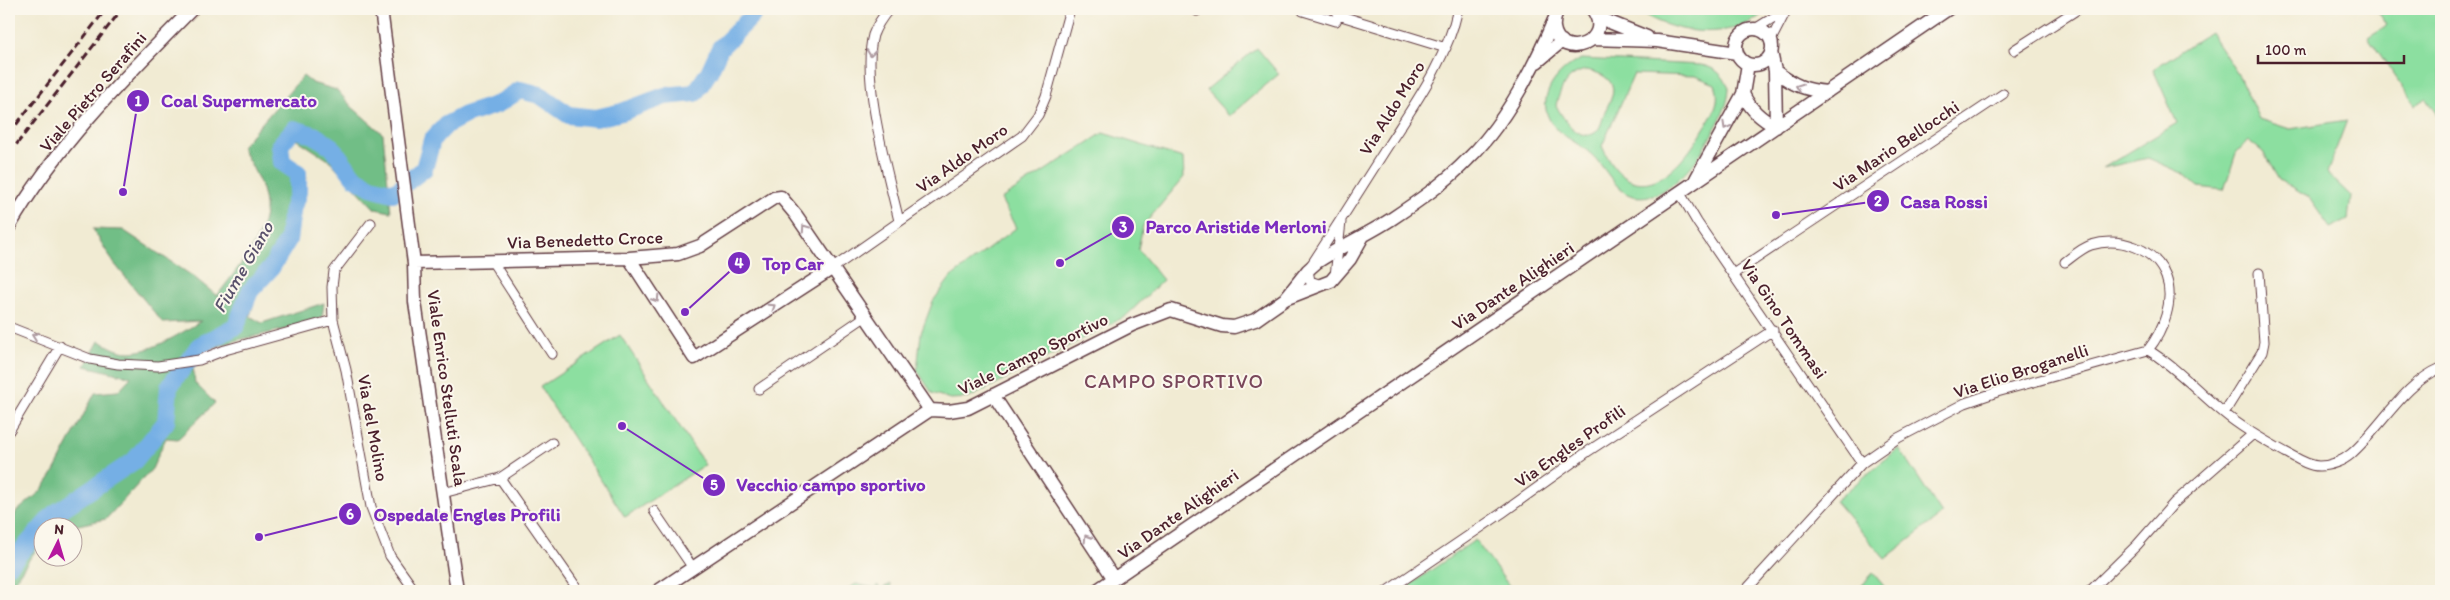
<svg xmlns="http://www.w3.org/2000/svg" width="2450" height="600" font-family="Itim,sans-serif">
	<rect width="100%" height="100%" fill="#fbf7ec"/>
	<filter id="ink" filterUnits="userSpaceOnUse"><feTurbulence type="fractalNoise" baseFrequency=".02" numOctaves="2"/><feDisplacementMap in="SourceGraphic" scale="10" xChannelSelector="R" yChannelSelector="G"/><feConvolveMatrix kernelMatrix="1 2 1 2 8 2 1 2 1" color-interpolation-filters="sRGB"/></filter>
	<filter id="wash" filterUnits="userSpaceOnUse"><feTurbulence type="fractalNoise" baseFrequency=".0096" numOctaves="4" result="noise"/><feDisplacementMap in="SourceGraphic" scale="20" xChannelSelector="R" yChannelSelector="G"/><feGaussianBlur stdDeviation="1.12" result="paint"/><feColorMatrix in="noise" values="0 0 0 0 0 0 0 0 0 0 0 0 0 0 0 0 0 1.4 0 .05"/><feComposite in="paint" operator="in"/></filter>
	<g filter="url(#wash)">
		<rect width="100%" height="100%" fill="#f1ebd3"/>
		<path fill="#8cdfa0" stroke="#6b7f66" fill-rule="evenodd" d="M1636 9H1769C1735 42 1672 36 1636 9Z
			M2376 9H2441V119L2426 98 2415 105 2368 37 2387 25Z
			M2210 32 2239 76 2259 119 2290 129 2347 120 2327 173 2351 196 2348 219 2330 228 2309 198 2279 180 2263 152 2248 140 2236 153 2224 190 2198 187 2182 173 2148 158 2103 168 2177 123 2153 69Z
			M1257 48 1279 74 1229 116 1206 90Z
			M1581 59 1701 65C1716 68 1722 74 1729 87 1729 108 1715 128 1705 146 1693 170 1654 211 1624 192 1612 183 1603 165 1592 155 1580 143 1563 138 1553 125 1533 99 1557 70 1581 59ZM1586 70C1596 72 1607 75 1612 85 1615 94 1609 103 1605 111 1603 117 1601 128 1596 132 1580 145 1561 116 1556 105 1561 87 1567 74 1586 70ZM1634 74 1695 76 1715 84C1717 90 1718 96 1717 102 1715 112 1708 122 1703 130 1678 175 1632 214 1602 146Z
			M1103 133 1183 158 1184 177 1143 226 1138 249 1163 280 1126 316 969 398 950 399 932 393 917 370 921 333 933 301 951 277 1016 228 1001 199Z
			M620 335 705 465 625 517 540 387Z
			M1899 448 1942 514 1885 559 1835 501Z
			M1475 540 1513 591H1401Z
			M1873 573 1888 591H1857Z
			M856 584 876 588 878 585 880 589 891 584 890 591H844Z"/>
		<path fill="#71be86" stroke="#5e6e58" d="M303 76 312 83 337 90 352 107 383 134 391 212 375 209 330 161 298 140 275 139 307 178 279 244 263 272 250 316 262 323 324 303 322 318 300 326 238 340 204 351 193 366 195 383 215 403 178 439 166 438 152 469 106 519 69 527 42 528V541L13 583V591H9V531L16 512 40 492 52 475 95 393 118 391 131 377 85 366 99 341C106 344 113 349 121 351 146 357 181 333 201 321L163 323 113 262 93 229 123 230 194 277 217 296C234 272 268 235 265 204 263 183 251 165 241 147Z"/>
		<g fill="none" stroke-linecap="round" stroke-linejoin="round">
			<path stroke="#74afe5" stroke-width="18" d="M9 565 54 514 134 461 166 422 169 387 199 346 236 326 250 291 271 268 288 240 292 210 298 192V173L282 162 280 145 294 129 314 135 332 147 354 177 371 187 393 193 424 169 432 140 446 125 465 115 498 104 520 90 540 95 569 115 596 118 622 112 665 96 695 93 709 72 720 48 752 16 753 9"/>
		</g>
	</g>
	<g filter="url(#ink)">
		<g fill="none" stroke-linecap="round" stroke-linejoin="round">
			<defs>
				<path id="street" d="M889 9C884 15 876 27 873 35 861 80 888 174 899 221
					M1303 9V11L1336 21 1340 9
					M1197 11 1198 9
					M1338 15 1446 48
					M1755 29 1787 9
					M1771 40 1787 9
					M2014 50 2078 9
					M1680 193 1697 222 1862 463
					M371 223 334 271 332 287 333 320 346 370 371 507 390 556 415 591
					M492 261 552 354
					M833 268 1022 136 1038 115 1046 96 1070 9
					M1733 274 2003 94
					M1335 276 1341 222
					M1321 285 1310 281 1308 270C1336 228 1362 186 1389 144 1416 102 1447 59 1458 9
					M9 327 90 359 118 364 158 366 199 360 225 350 333 320
					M2148 350C2176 367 2198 392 2224 413 2242 428 2263 440 2285 452 2295 457 2307 466 2319 466 2330 466 2343 461 2351 454 2382 427 2403 384 2441 368
					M759 389 866 316
					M2224 413 2262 352 2264 342 2259 273
					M9 431 60 346
					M500 478 579 591
					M443 493 500 478 552 443
					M654 511 693 568
					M1387 591 1502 513 1587 452 1773 330
					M1745 591 1862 463 1898 438 1965 403 1997 392 2148 350C2163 331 2175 301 2166 277 2155 248 2119 236 2091 245 2082 248 2073 256 2065 262
					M2090 591 2137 545 2174 503 2253 434"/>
				<path id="secondary" d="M381 9 414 263 415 302 457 591
					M1557 9C1556 15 1553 21 1554 28 1560 63 1617 41 1592 9
					M1597 17 1647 37
					M1736 47a18 18 0 1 1 36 0a18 18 0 1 1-36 0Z
					M1592 39 1657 41 1737 53
					M1771 52 1775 71 1776 127
					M1537 62 1562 41
					M1775 71C1793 85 1805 90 1827 92
					M1743 94C1751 110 1760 118 1776 127
					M1696 179 1743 94 1748 64
					M9 227C57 144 125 77 192 9
					M629 258 694 358 833 268
					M414 263 629 258 678 254 700 246 774 198 781 197 796 215 930 410
					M1285 299 1331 281 1350 259 1363 236
					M993 395 1114 579
					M658 591 930 410 949 411 968 408 1132 325 1171 310 1222 326 1234 327 1255 320 1285 299 1308 270 1317 262C1341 246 1369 234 1393 218 1420 200 1446 182 1468 159 1506 123 1534 67 1554 20
					M1096 591 1948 9"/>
			</defs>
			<use href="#street" stroke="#633e44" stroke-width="11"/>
			<use href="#secondary" stroke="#633e44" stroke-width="15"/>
			<use href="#street" stroke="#fff" stroke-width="9"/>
			<use href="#secondary" stroke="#fff" stroke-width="12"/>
			<path stroke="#4a1f2b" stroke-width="3" stroke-dasharray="8 4" stroke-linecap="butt" d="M9 134 106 9
				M9 154 122 9"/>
		</g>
		<defs><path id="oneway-chevron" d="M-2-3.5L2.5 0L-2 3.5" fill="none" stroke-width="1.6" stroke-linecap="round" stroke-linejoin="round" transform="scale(1.25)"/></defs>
		<g stroke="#ae9aa0">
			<use href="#oneway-chevron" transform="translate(871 53) rotate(96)"/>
			<use href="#oneway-chevron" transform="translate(1799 87) rotate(-159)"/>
			<use href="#oneway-chevron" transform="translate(1726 126) rotate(119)"/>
			<use href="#oneway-chevron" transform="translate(805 228) rotate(-125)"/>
			<use href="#oneway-chevron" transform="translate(656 299) rotate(57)"/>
			<use href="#oneway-chevron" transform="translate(772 307) rotate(-33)"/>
			<use href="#oneway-chevron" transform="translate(35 336) rotate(-160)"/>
			<use href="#oneway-chevron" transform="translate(1087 538) rotate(-123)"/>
		</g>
	</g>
	<g text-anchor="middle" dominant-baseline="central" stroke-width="4" stroke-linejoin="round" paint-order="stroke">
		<g font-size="18" fill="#4a1f2b" stroke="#fbf7ec">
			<text transform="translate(93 92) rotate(-49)">Viale Pietro Serafini</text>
			<text transform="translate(1392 108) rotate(-58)">Via Aldo Moro</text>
			<text transform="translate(1896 146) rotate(-34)">Via Mario Bellocchi</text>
			<text transform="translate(962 158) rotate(-35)">Via Aldo Moro</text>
			<text transform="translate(585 240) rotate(-2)">Via Benedetto Croce</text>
			<text transform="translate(1513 286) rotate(-34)">Via Dante Alighieri</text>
			<text transform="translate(1784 319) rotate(56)">Via Gino Tommasi</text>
			<text transform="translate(1033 354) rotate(-26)">Viale Campo Sportivo</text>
			<text transform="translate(2021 371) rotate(-18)">Via Elio Broganelli</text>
			<text transform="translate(447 388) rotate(82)">Viale Enrico Stelluti Scala</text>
			<text transform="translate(373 428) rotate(80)">Via del Molino</text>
			<text transform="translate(1570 446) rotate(-35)">Via Engles Profili</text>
			<text transform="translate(1178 514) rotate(-35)">Via Dante Alighieri</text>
		</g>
		<g font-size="19" font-style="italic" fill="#59516c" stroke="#fbf7ec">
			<text transform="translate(243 267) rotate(-60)">Fiume Giano</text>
		</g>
		<g font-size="20" letter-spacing="1" fill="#7a475b" stroke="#fbf7ec">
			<text x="1174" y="381">CAMPO SPORTIVO</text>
		</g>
	</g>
	<path fill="none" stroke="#7b2cbf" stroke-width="2" d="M123 192L138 101M1776 215L1878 201M1060 263L1123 227M685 312L739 263M622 426L714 485M259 537L350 514"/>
	<g fill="#7b2cbf" stroke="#fbf7ec" stroke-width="2">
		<circle cx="123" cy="192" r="5"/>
		<circle cx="1776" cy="215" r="5"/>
		<circle cx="1060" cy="263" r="5"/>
		<circle cx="685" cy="312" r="5"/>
		<circle cx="622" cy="426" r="5"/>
		<circle cx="259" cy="537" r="5"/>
		<circle cx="138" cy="101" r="12"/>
		<circle cx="1878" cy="201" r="12"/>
		<circle cx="1123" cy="227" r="12"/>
		<circle cx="739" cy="263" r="12"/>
		<circle cx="714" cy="485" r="12"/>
		<circle cx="350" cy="514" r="12"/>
	</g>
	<g font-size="15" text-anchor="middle" font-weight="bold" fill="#fff">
		<text x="138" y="106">1</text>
		<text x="1878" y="206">2</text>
		<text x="1123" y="232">3</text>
		<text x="739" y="268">4</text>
		<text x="714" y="490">5</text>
		<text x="350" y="519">6</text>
	</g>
	<g font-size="19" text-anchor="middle" font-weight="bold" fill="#7b2cbf" stroke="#fbf7ec" stroke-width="4" stroke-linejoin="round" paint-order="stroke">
		<text x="239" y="107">Coal Supermercato</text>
		<text x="1944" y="208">Casa Rossi</text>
		<text x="1236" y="233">Parco Aristide Merloni</text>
		<text x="793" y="270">Top Car</text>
		<text x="831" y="491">Vecchio campo sportivo</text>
		<text x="467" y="521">Ospedale Engles Profili</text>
	</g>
	<rect width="2450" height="600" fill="none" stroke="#fbf7ec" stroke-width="30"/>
	<g transform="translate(58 542) rotate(5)"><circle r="24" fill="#fbf7ec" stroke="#b4a19f"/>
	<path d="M0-4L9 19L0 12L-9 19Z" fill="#b5179e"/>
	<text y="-8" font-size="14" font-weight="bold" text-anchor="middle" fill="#4a1f2b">N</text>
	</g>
	<path d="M2258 55v8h146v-8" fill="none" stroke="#4a1f2b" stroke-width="2.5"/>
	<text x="2265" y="55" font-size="15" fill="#4a1f2b" stroke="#fbf7ec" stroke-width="4" paint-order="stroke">100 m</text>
</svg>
